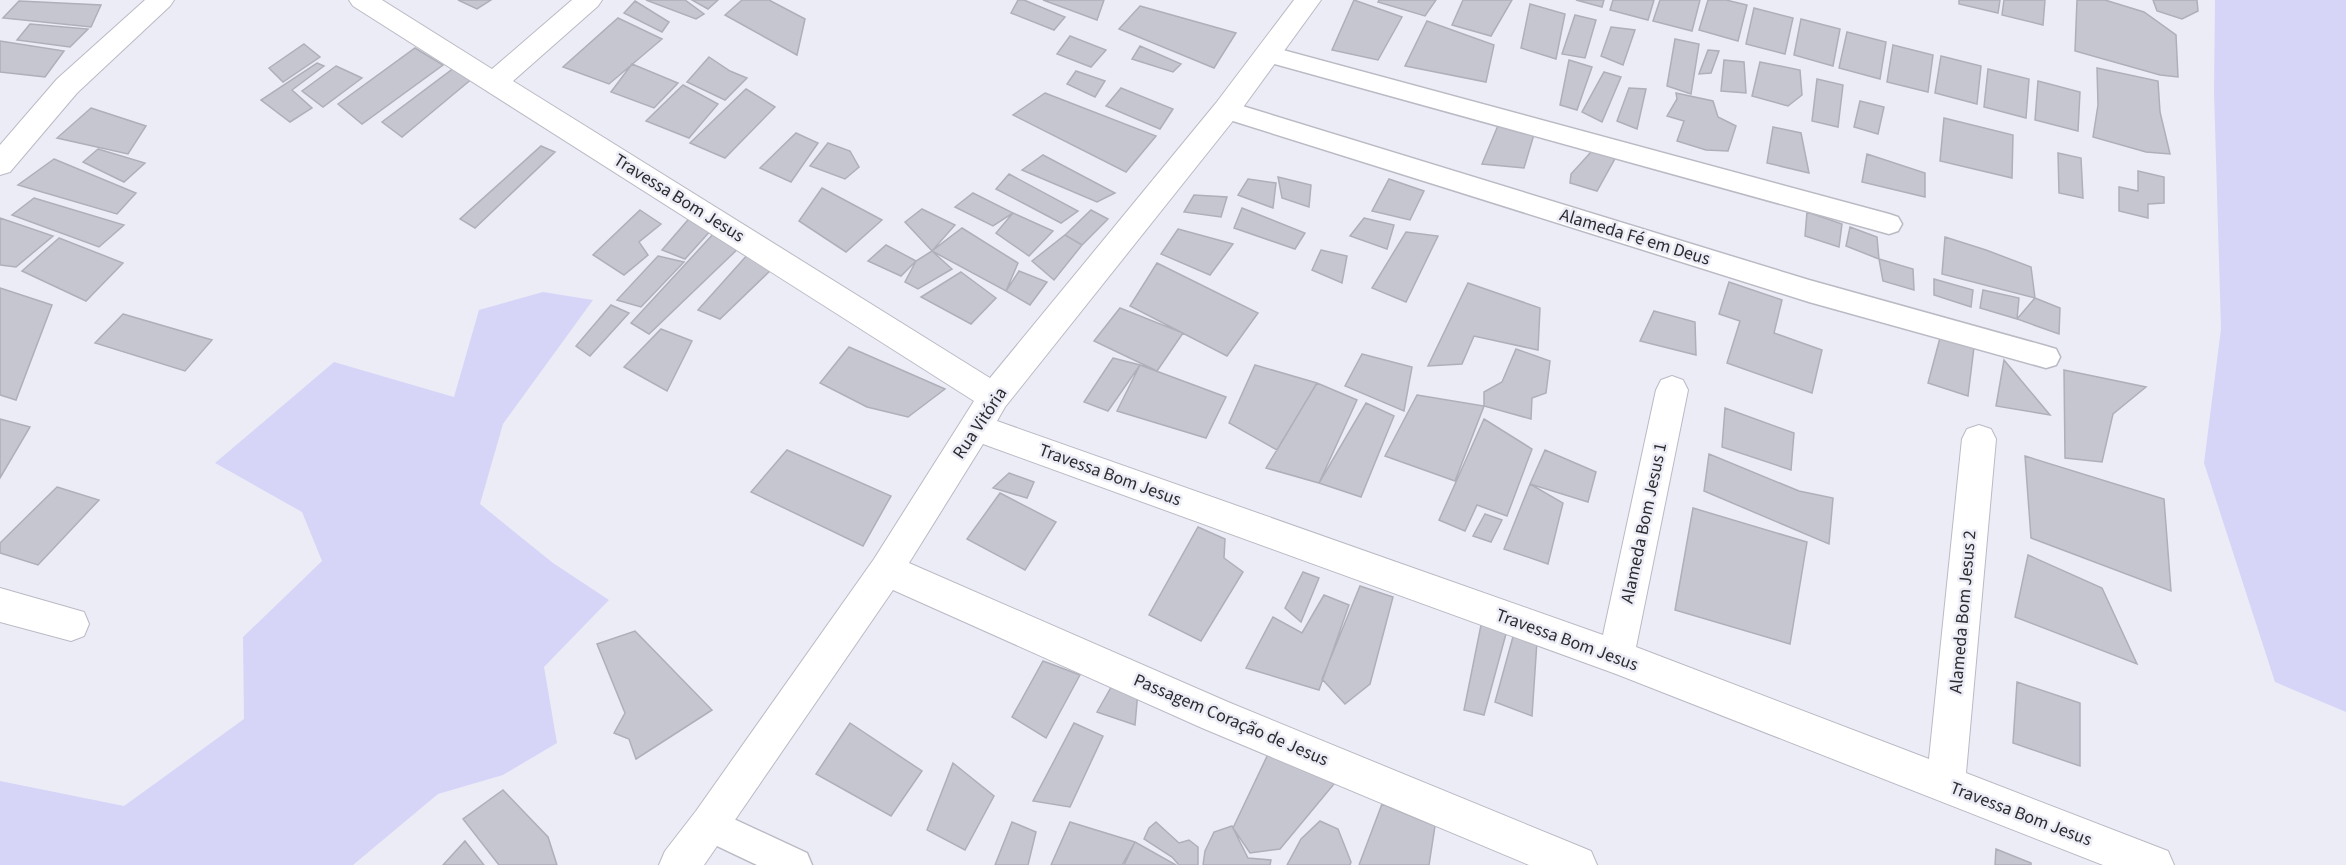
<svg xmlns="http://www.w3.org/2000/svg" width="2346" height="865" font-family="'Source Sans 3',sans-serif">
	<rect width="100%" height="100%" fill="#ececf7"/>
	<path fill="#d6d5f7" d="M2215 0H2346V712L2275 682 2204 463 2221 329 2214 92Z
		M543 292 593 300 503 424 480 504 553 563 609 600 544 667 557 743 503 775 438 794 353 865H0V781L124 806 244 719 243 637 322 561 302 512 215 463 334 362 454 397 479 310Z"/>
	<path fill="#c6c6d0" stroke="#afafba" stroke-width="1.5" d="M458 0H491L477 9Z
		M646 0H685L704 14 696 19Z
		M692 0H718L708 9Z
		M742 0H769L805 19 797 55 725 15Z
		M1018 0H1024L1065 17 1054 30 1011 13Z
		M1043 0H1104L1097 20Z
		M1354 0 1402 17 1378 60 1332 50Z
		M1379 0H1436L1425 16 1378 2Z
		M1463 0H1512L1491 36 1452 25Z
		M1576 0H1604L1602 7Z
		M1613 0H1654L1648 20 1610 10Z
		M1660 0H1700L1692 31 1653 21Z
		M1708 0H1726L1747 5 1738 41 1699 30Z
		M1959 0H2000L1998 13 1959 4Z
		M2004 0H2045L2043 25 2002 15Z
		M2077 0H2105L2144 12 2176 35 2178 77 2160 75 2075 51Z
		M2153 0H2197L2198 11 2182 19 2157 11Z
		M19 1 101 5 91 27 3 18Z
		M635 1 669 22 662 32 624 13Z
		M1530 4 1565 14 1556 59 1521 48Z
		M1140 6 1236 33 1214 68 1119 29Z
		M1754 8 1793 18 1785 54 1746 44Z
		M1575 15 1596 20 1585 58 1562 54Z
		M618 18 662 39 609 84 563 67Z
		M1801 19 1840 29 1833 66 1794 55Z
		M1427 21 1494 45 1486 82 1405 66Z
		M30 24 88 29 70 47 17 40Z
		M1611 27 1635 30 1623 65 1601 56Z
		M1847 32 1886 42 1880 79 1839 68Z
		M1070 36 1106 50 1091 67 1057 54Z
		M1675 39 1699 44 1691 94 1667 86Z
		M0 41 64 51 45 77 0 72Z
		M304 44 320 57 283 82 269 68Z
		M1893 45 1933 55 1928 92 1887 82Z
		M1140 46 1181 64 1173 72 1132 59Z
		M415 48 443 65 362 124 338 104Z
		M1708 50 1719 51 1711 73 1699 74Z
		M1941 56 1981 66 1977 104 1935 93Z
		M709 57 730 71 747 78 725 100 687 82Z
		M1569 60 1592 67 1577 110 1560 105Z
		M1724 60 1744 62 1746 93 1721 91Z
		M1760 62 1800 70 1802 95 1788 106 1752 96Z
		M317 63 324 66 292 90 312 108 290 122 261 100Z
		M632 64 678 83 654 108 611 92Z
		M336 66 362 78 323 107 302 91Z
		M454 68 473 78 402 137 382 122Z
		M2097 68 2158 81 2160 112 2170 154 2146 152 2093 137 2098 105Z
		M1988 69 2029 79 2026 118 1984 107Z
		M1076 71 1105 81 1095 97 1067 84Z
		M1604 72 1621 77 1602 122 1582 112Z
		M1817 79 1843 85 1838 127 1812 121Z
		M2038 81 2080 92 2078 131 2035 120Z
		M683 85 718 104 689 138 646 121Z
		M1121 88 1173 109 1160 129 1106 106Z
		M1629 88 1646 89 1637 129 1617 121Z
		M746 89 775 107 725 158 690 143Z
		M1045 93 1156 136 1126 172 1013 115Z
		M1676 93 1713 101 1718 117 1736 126 1728 151 1706 150 1677 141 1684 121 1667 116 1677 99Z
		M1860 101 1884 107 1878 134 1854 127Z
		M91 108 146 126 128 154 57 138Z
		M1944 118 2013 135 2012 178 1940 161Z
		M1499 123 1535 131 1524 168 1482 164Z
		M1773 127 1801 133 1809 173 1767 163Z
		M796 133 818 143 791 182 760 168Z
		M828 143 850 151 859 167 845 179 810 166Z
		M541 146 555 152 475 228 460 219Z
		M98 149 145 163 124 182 83 162Z
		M1591 152 1617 155 1597 191 1570 183 1571 174Z
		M2058 153 2081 158 2083 198 2059 193Z
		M1867 154 1925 173V197L1862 182Z
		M1043 155 1115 193 1097 202 1022 170Z
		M54 159 136 193 117 214 18 185Z
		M2138 171 2164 177V203L2148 204V218L2119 211V187L2138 191Z
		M1009 174 1078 211 1061 223 996 189Z
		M1278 177 1311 185 1309 207 1282 198Z
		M1248 179 1276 183 1273 208 1238 195Z
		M1389 179 1424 191 1410 220 1372 211Z
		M822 188 882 220 846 252 799 221Z
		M973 193 1013 213 993 226 955 207Z
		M1194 195 1227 197 1221 217 1184 212Z
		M34 198 124 225 99 247 12 215Z
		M1242 208 1305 233 1295 249 1234 228Z
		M922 209 955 225 932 251 905 222Z
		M640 210 661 224 639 242 648 255 624 275 593 255Z
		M1091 210 1108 219 1082 245 1065 235Z
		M1807 212 1842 224 1839 247 1805 236Z
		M1013 213 1053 231 1029 256 996 233Z
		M693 214 714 227 685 259 662 250Z
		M0 218 53 236 16 267 0 265Z
		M1364 218 1394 225 1387 249 1350 236Z
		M1850 227 1877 237 1879 259 1846 246Z
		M962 228 1018 263 1006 291 932 251Z
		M1178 229 1233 244 1210 275 1161 254Z
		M716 231 744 243 649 334 631 323Z
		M1406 232 1438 236 1406 302 1372 288Z
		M1065 235 1082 245 1054 280 1032 261Z
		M1945 237 1986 250 2031 267 2035 298 1942 274Z
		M59 238 123 263 86 301 22 271Z
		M886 245 916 261 901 276 868 261Z
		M1321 250 1347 256 1342 283 1312 270Z
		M932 251 952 269 918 289 905 282 916 261Z
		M749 253 773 268 720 319 698 310Z
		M658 256 684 262 641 307 617 300Z
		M1879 259 1913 269 1914 290 1883 281Z
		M1157 263 1258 313 1227 356 1130 306Z
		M1019 271 1047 282 1030 305 1006 291Z
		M961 272 996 298 971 324 921 297Z
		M1934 279 1973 290 1971 307 1934 295Z
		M1729 282 1782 300 1774 333 1822 350 1812 393 1727 363 1740 321 1719 314Z
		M1468 283 1540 308 1538 350 1474 336 1462 364 1428 366Z
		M0 288 52 305 16 400 0 395Z
		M1983 290 2019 298 2017 319 1980 308Z
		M2035 298 2060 308 2059 334 2017 319Z
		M611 305 629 313 590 356 576 346Z
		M1120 308 1183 333 1157 371 1094 341Z
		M1654 311 1695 322 1696 355 1640 341Z
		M123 314 212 340 185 371 95 343Z
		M661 329 692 341 667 391 624 367Z
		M1940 338 1974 347 1968 396 1928 383Z
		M849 347 945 389 908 417 867 407 820 383Z
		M1516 349 1550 361 1546 393 1532 398 1531 419 1484 406V392L1502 382Z
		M1362 354 1412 367 1404 411 1345 386Z
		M1113 358 1140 365 1108 411 1084 402Z
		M2004 360 2050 415 1996 406Z
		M1140 365 1226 397 1206 438 1117 411Z
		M1255 365 1317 383 1277 450 1229 423Z
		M2064 370 2146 387 2113 414 2102 462 2065 458Z
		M1317 383 1357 400 1319 483 1266 468Z
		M1417 395 1484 406 1455 481 1385 456Z
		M1366 403 1394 416 1361 497 1319 483Z
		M1725 408 1794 433 1791 470 1722 447Z
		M0 419 30 427 0 478Z
		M1484 419 1532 449 1507 516 1477 505 1465 531 1439 520Z
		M787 450 891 496 863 546 751 492Z
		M1545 450 1596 472 1588 502 1530 484Z
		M1709 454 1799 491 1833 498 1829 544 1704 491Z
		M2025 456 2164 499 2171 591 2031 538Z
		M1009 473 1034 482 1027 498 993 488Z
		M1530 484 1563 503 1548 564 1504 549Z
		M57 487 99 500 38 565 0 553V543Z
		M1000 493 1056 522 1025 570 967 539Z
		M1693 508 1807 542 1790 644 1675 610Z
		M1485 514 1502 520 1491 542 1473 536Z
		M1198 527 1225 539 1224 558 1243 572 1201 641 1149 615Z
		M2028 555 2102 588 2137 664 2015 617Z
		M1303 572 1319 578 1301 622 1285 608Z
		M1360 586 1393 597 1370 684 1345 704 1322 679Z
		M1324 595 1349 605 1319 690 1246 668 1273 617 1302 633Z
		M1483 615 1510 619 1484 715 1464 710Z
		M635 631 712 710 636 759 629 739 614 733 625 713 597 644Z
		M1514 633 1537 641 1532 716 1495 702Z
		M1043 661 1080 675 1046 738 1012 717Z
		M2017 682 2080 703V766L2013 743Z
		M1113 684 1138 691 1135 725 1097 712Z
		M850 723 922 771 891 816 816 774Z
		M1074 723 1103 736 1070 807 1033 801Z
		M1270 750 1334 784 1280 849 1250 853 1233 828Z
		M953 763 994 796 965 850 927 830Z
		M503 790 548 837 557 865H499L463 819Z
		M1382 804 1435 826 1429 865H1359Z
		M1320 821 1338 829 1351 862 1350 865H1287L1301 839Z
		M1012 822 1036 832 1028 865H995Z
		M1070 822 1135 842 1122 865H1051Z
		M1156 822 1179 843 1189 840 1198 847V865H1179L1172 857 1144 839 1149 828Z
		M1232 826 1248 858 1271 860 1270 865H1203L1205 851 1214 832Z
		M465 841 484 865H443Z
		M1135 842 1176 865H1124Z
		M1996 849 2031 863V865H1995Z"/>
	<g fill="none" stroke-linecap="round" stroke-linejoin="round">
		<defs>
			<path id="lane" d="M1268 46 1889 214 1898 217 1902 224 1898 231 1889 234 1260 60 1256 54 1260 48Z
				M1226 101 1809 280 2046 346 2056 349 2060 357 2056 365 2046 368 1809 302 1217 116 1214 110 1217 104Z
				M710 808 807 853 812 865H757L698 837 693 825 698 813Z"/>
			<path id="street" d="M145 0H174L170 6 77 93 10 172 0 175V145L57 79Z
				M349 0H382L492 69 572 0H602L598 6 513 81 990 378 1216 103 1294 0H1321L1236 117 1005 407 997 421 1603 635 1656 390 1661 380 1672 376 1683 380 1688 390 1636 647 1929 759 1962 439 1967 429 1979 425 1991 429 1996 439 1966 773 2168 851 2174 865H2103L1616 674 983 444 909 563 1228 702 1591 851 1597 865H1529L1202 728 893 590 704 865H659L665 851 696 811 874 559 974 401 353 6Z
				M0 588 84 612 89 624 84 636 71 641 0 622Z"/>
		</defs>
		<use href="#lane" stroke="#babac5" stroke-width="3"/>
		<use href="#street" stroke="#babac5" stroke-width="2"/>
		<use href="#lane" fill="#fff" fill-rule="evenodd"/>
		<use href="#street" fill="#fff" fill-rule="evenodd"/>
	</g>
	<g text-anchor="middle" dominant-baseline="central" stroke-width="5" stroke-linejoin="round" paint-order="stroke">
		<g font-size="18" fill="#2c2c30" stroke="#ececf7">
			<text transform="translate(679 198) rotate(32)">Travessa Bom Jesus</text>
			<text transform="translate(1635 237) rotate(17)">Alameda Fé em Deus</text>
			<text transform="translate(980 423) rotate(-56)">Rua Vitória</text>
			<text transform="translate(1110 475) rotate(20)">Travessa Bom Jesus</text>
			<text transform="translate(1644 523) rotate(-78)">Alameda Bom Jesus 1</text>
			<text transform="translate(1963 612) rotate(-85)">Alameda Bom Jesus 2</text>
			<text transform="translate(1567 640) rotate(20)">Travessa Bom Jesus</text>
			<text transform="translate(1231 720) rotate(23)">Passagem Coração de Jesus</text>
			<text transform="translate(2021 814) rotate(21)">Travessa Bom Jesus</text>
		</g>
	</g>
</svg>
